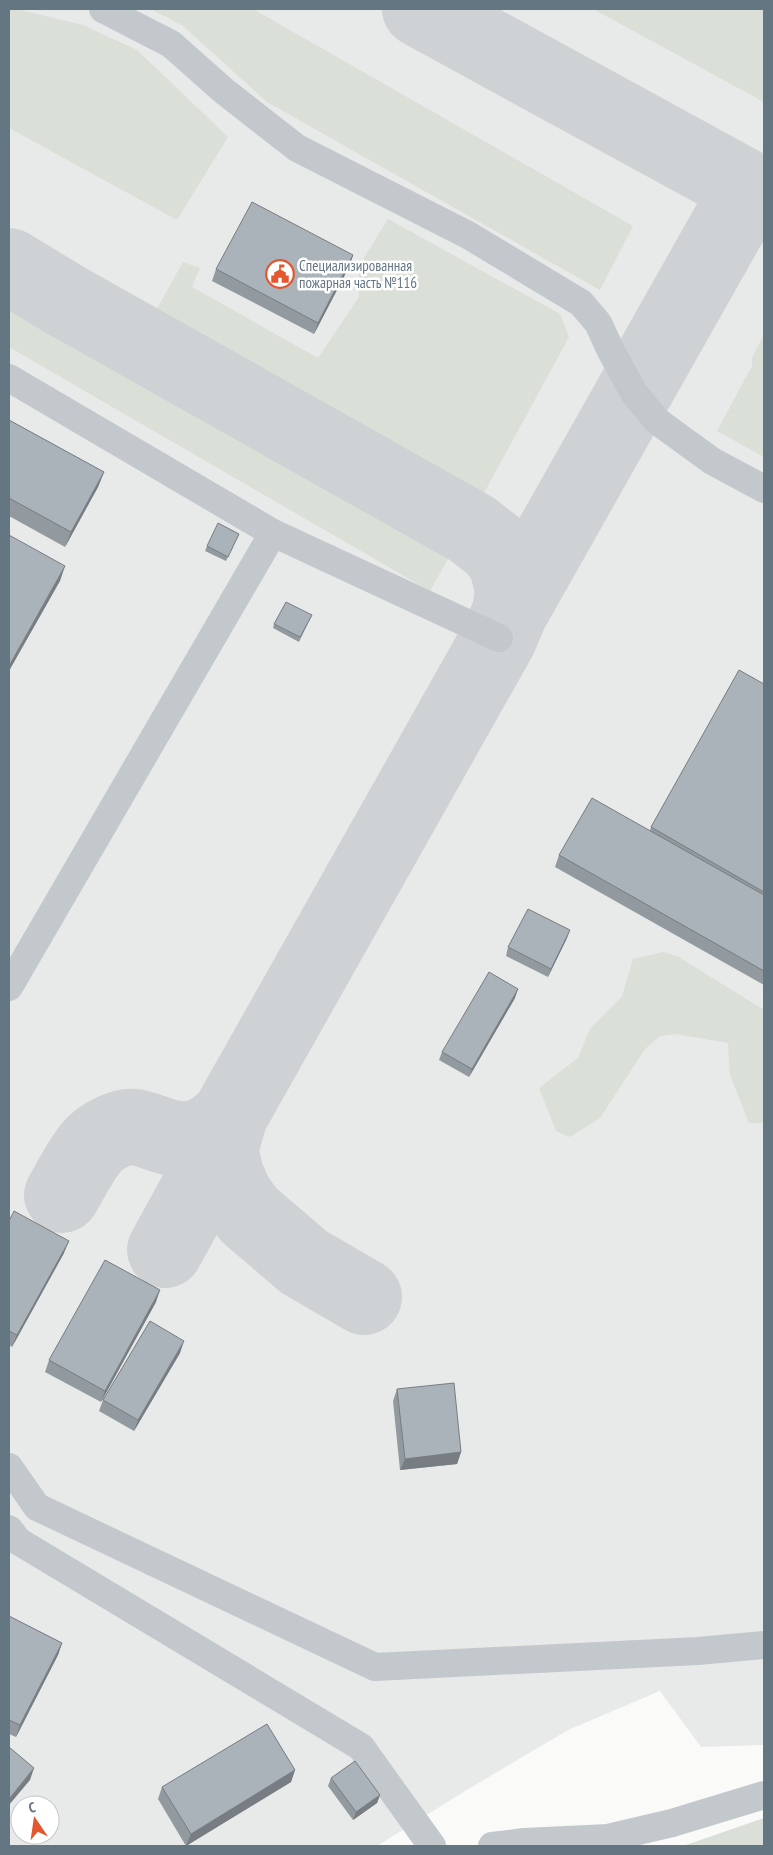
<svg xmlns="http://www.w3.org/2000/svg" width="773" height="1855" font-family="'PT Sans Narrow',sans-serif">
	<rect width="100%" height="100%" fill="#fafaf8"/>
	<path fill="#e8e9e9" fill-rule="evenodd" d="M9 9H764V1745L701 1747 660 1691 568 1730 470 1788 377 1846H9ZM20 1805H50V1835H20Z"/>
	<path fill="#dadfd7" d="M9 9H17L83 25 137 50 228 137 177 220 9 128Z
		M151 9H253L633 226 600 290 267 102 183 26Z
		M593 9H764V102Z
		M388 219 560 314 569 337 484 493 155 312 183 262 200 268 192 287 318 358 359 297V266Z
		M9 296 452 552 430 591 9 347Z
		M764 334V457L717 431 752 366V358Z
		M663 952 677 956 764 1010V1123H749L730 1075 728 1043 675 1034 660 1036 645 1049 600 1118 570 1137 556 1131 539 1088 578 1058 590 1029 622 996 633 959Z
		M764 1818V1846H683Z"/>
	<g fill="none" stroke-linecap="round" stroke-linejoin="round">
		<path stroke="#ced2d4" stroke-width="76" d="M420 9 764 197
			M9 266 65 300 472 529 495 547 506 562 510 577 513 591 510 612 499 638 230 1115 220 1150 165 1250
			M510 612 749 189
			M220 1150 226 1175 235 1196 249 1215 304 1262 364 1297
			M62 1195C71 1180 79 1163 90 1149 100 1136 124 1123 140 1128 156 1132 171 1141 188 1139 206 1138 219 1127 230 1115"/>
		<path stroke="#c3c8cc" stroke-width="28" d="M103 9 171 44 224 91 297 148 468 235 581 303 598 323 611 351 634 393 657 421 712 461 764 489
			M9 378 273 533 499 638
			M9 987 273 533
			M9 1467 37 1507 375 1667 698 1651 764 1645
			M9 1529 18 1541 361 1747 432 1846
			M492 1846 524 1842 608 1838 672 1823 764 1795"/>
	</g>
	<path fill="#929a9f" d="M353 255 349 267 314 334 212 281 216 269Z
		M9 420 104 472 98 487 65 547 9 516Z
		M239 534 226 561 205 551 207 546Z
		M312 615 299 642 273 628 274 624Z
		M764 684V985L555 867 559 855 650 830 651 827Z
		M567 938 548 977 506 956 508 947Z
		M515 998 469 1077 439 1060 442 1052Z
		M9 1221 64 1253 12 1347 9 1345Z
		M156 1302 101 1402 45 1372 49 1360Z
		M180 1353 134 1431 99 1411 103 1400Z
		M397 1389 461 1452 457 1464 400 1470 393 1401Z
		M9 1616 62 1643 58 1655 16 1737 9 1734Z
		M295 1770 291 1782 186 1846 158 1799 162 1787Z
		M331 1778 380 1795 377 1803 353 1820 328 1786Z"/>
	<path fill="#777d82" d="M353 255 349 267 314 334 318 323Z
		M104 472 98 487 65 547 71 532Z
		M65 566 60 581 9 671V666Z
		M570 930 567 938 548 977 551 969Z
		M518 989 515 998 469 1077 472 1069Z
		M69 1241 64 1253 12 1347 17 1335Z
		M160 1290 156 1302 101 1402 105 1391Z
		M184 1341 180 1353 134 1431 138 1420Z
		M461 1452 457 1464 400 1470 405 1459Z
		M62 1643 58 1655 16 1737 20 1725Z
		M34 1768 30 1780 9 1805V1799Z
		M295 1770 291 1782 186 1846 191 1834Z
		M380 1795 377 1803 353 1820 356 1812Z"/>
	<path fill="#aab3b9" stroke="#777d82" d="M252 202 353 255 318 323 216 269Z
		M9 420 104 472 71 532 9 498Z
		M218 523 239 534 228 557 207 546Z
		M9 535 65 566 9 666Z
		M286 602 312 615 300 637 274 624Z
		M739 670 764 684V892L651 827Z
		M592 798 764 895V971L559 855Z
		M528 909 570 930 551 969 508 947Z
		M489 972 518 989 472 1069 442 1052Z
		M14 1211 69 1241 17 1335 9 1331V1221Z
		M105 1260 160 1290 105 1391 49 1360Z
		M150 1321 184 1341 138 1420 103 1400Z
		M454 1383 461 1452 405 1459 397 1389Z
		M9 1616 62 1643 20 1725 9 1720Z
		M267 1724 295 1770 191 1834 162 1787Z
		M9 1747 34 1768 9 1799Z
		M355 1761 380 1795 356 1812 331 1778Z"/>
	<defs>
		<symbol id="civic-ring" viewBox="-11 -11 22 22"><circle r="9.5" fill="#fff" stroke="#e4572e" stroke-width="1.5"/><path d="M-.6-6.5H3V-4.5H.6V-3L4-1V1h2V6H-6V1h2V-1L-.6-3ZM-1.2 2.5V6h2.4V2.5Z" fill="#e4572e"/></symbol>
	</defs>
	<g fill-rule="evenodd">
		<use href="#civic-ring" x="264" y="258" width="32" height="32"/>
	</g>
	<g text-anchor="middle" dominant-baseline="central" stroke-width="5" stroke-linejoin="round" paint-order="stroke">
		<g font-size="15" fill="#657683" stroke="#fff" text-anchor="start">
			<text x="299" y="265">Специализированная<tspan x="299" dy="17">пожарная часть №116</tspan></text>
		</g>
	</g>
	<rect width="773" height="1855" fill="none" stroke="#657683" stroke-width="20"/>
	<g transform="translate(35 1820) rotate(347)"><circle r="24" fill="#ffffff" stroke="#c1c8cd"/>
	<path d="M0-4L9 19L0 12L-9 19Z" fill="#e4572e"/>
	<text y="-8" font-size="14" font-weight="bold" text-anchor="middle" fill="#657683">С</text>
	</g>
</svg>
